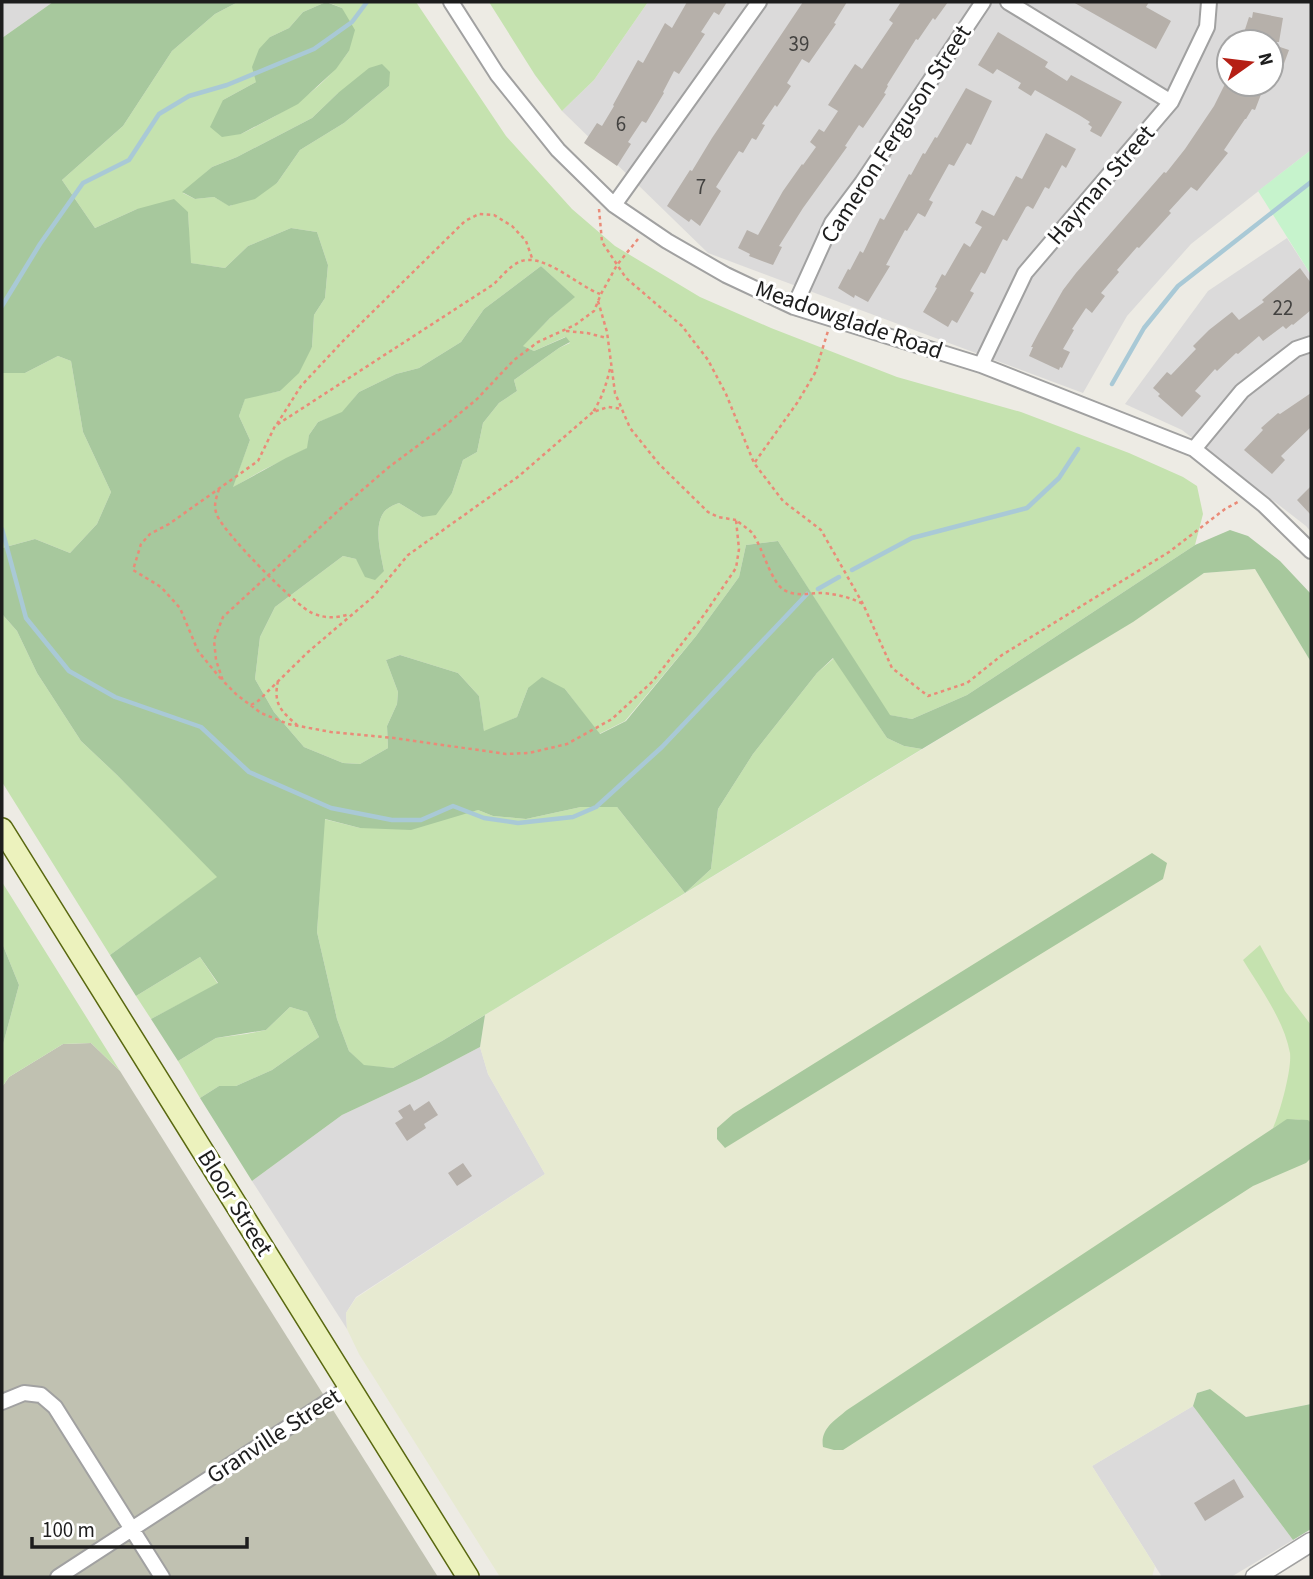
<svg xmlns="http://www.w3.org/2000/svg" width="1313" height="1579" font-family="'Source Sans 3',sans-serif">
	<rect width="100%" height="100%" fill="#edebe4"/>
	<path fill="#dbdada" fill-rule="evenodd" d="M2 2H53L2 38Z
		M648 2H1311V150L1191 244 1127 316 1083 393 708 253 562 111 594 80ZM1229 42H1271V84H1229Z
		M1287 238 1311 275V532L1306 526 1182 430 1125 404 1208 291Z
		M480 1047 488 1074 545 1174 356 1297 346 1313 347 1329 252 1181 342 1115 421 1078Z
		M1193 1406 1293 1540 1231 1577H1162L1092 1466Z"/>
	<path fill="#c0c1b1" d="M91 1043 120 1071 438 1577H2V1087L9 1077 63 1044Z"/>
	<path fill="#e7ead1" d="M1255 569 1311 662V1404L1246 1417 1209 1389 1197 1393 1193 1406 1092 1466 1155 1566 1152 1577H500L359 1354 347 1329 346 1313 356 1298 545 1174 488 1074 480 1047 485 1015 1132 622 1204 573Z"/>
	<path fill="#c5e2af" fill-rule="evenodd" d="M238 2H326L303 12 289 28 270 37 256 82 223 100 241 134C285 112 320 93 349 51L342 8 327 2H416L506 136 572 209 615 246 700 297 771 328 897 377 1021 412 1129 453 1183 477 1197 486 1203 514 1195 545 967 695 912 719 889 715 778 541 746 545 739 577 696 636 625 721 599 734 565 689 528 688 517 717 484 732 479 696 458 673 400 655 386 660 398 692 397 704 387 726 388 748 360 764 343 763 304 747 274 712 255 679 260 637 275 607 343 556 356 559 384 571C381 554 373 527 384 512 388 507 394 505 399 503L422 517 452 493 463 460 477 452 483 423 499 403 517 391 514 380 559 348 570 343 565 337 534 351 522 346 550 318 574 297 541 266 484 309 461 342 419 368 396 374 359 392 342 413 318 422 309 435 308 448 263 470 232 488 250 440 239 416 245 398 280 391 312 347 314 315 325 298 328 265 317 232 291 228 248 246 225 268 190 263 188 212 137 209 95 228 62 180 123 126 172 51 215 14ZM389 86 344 123 300 150 277 183 230 206 214 197 195 199 183 193 212 167 237 157 312 118 338 93Z
		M489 2H648L594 80 562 111 535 75Z
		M58 356 71 361 83 432 111 492 97 524 70 553 35 539 2 548V373H25Z
		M2 614 17 631 37 673 81 741 117 775 218 877 110 955 2 782Z
		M834 658 887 738 904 746 922 749 442 1041 393 1068 364 1066 349 1051 337 1019 317 932 324 819 360 828 478 810 493 816 526 819 581 807H617L685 893 711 869 718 809 753 754 817 673Z
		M2 882 120 1071 91 1043 63 1044 9 1077 2 1087V1048L19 985 2 943Z
		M1260 945 1285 991 1311 1025V1123C1296 1116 1286 1119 1273 1128 1280 1113 1292 1069 1290 1053 1284 1020 1260 988 1243 960Z
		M200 957 218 984 151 1019 136 996Z
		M290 1007 307 1012 319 1037 272 1070 236 1086H219L200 1098 178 1061 216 1038 246 1034 266 1030Z"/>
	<path fill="#a7c89d" d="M53 2H238L215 14 172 51 123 126 62 180 95 228 137 209 174 199 188 212 191 263 225 268 248 246 291 228 317 232 328 265 325 298 314 315 312 347 299 373 280 391 245 399 239 416 250 440 233 487 286 458 307 448 309 435 318 422 342 412 359 392 396 374 419 368 461 342 484 309 541 266 575 297 550 318 523 346 534 351 566 337 570 342 559 348 514 380 517 391 499 403 483 423 477 452 463 460 452 493 436 515 422 517 399 503C394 505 388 507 384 512 373 527 381 554 384 571L375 580 365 577 356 559 343 556 275 607 260 637 255 679 274 712 304 747 343 763 360 764 388 748 387 726 397 704 398 692 386 660 400 655 458 673 479 696 484 731 517 717 528 688 542 677 565 689 600 734 626 721 696 636 739 577 746 545 778 541 890 715 912 719 967 695 1195 545 1230 530 1248 536 1280 561 1311 594V662L1255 569 1204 573 1133 622 922 749 904 746 887 738 833 658 817 673 753 754 718 809 711 869 685 893 617 807H581L526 819 493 816 478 810 411 830 360 828 325 819 317 932 337 1019 349 1051 364 1065 393 1068 442 1041 485 1015 480 1047 421 1078 342 1115 252 1181 200 1098 219 1086H236L272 1070 319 1037 307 1012 290 1007 266 1030 216 1038 178 1061 151 1019 218 983 200 957 136 996 110 955 217 877 117 775 81 741 37 673 17 631 2 614V548L35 539 70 553 97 524 111 492 83 432 71 361 58 356 25 373H2V38Z
		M326 2 342 8 355 30 349 51 336 69 298 104 241 134 222 137 210 127 223 100 256 82 252 67 259 49 270 37 289 28 303 12Z
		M382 64 390 72 389 86 344 123 300 150 277 183 255 199 229 206 214 197 195 199 182 192 212 167 237 157 312 118 338 93 369 68Z
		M1152 853 1167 863 1163 879 725 1148 717 1139V1128L733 1114Z
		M2 943 19 985 2 1048Z
		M1287 1119 1308 1120 1311 1123V1158L1306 1163 1253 1186 843 1450H834L823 1447C820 1429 834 1421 847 1410Z
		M1210 1389 1246 1417 1311 1404V1529L1293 1540 1193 1406 1197 1393Z"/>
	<path fill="#c6f3cc" d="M1311 150V275L1258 191Z"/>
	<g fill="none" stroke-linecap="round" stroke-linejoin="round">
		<path stroke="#a9c9d6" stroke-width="4.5" d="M2 306 40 244 83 183 129 160 159 114 189 96 227 85 314 49 352 22 367 2
			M1112 384 1144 328 1178 286 1311 182
			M2 529 26 618 69 671 115 697 201 727 249 772 331 808 392 820H421L453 806 484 818 518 823 573 817 596 807 662 747 807 594
			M852 570 912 538 1027 508 1059 478 1078 449
			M818 589 839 577"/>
	</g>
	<path fill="#b6b0aa" d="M687 2H727L719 15 714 12 701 32 705 34 679 74 674 71 663 92 664 93 646 123 642 121 628 142 631 144 617 166 584 143 597 123 602 126 614 106 613 105 638 60 643 63 665 23 672 28Z
		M803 2H847L834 23 836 24 809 63 802 59 787 83 791 86 777 107 775 105 762 124 765 125 756 140 752 138 743 153 739 151 728 168 716 187 721 191 700 226 691 219 689 222 667 206 690 170 692 171 712 138Z
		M901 2H948L935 20 933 18 918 40 916 39 887 85 888 86 884 93 886 94 878 106 863 128 859 125 845 146 847 147 803 208 779 246 782 247 773 265 749 256 750 254 738 248 747 230 758 235 783 191 802 164 803 165 816 147 810 142 819 129 824 132 838 111 828 105 855 64 862 69 893 23 889 20Z
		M1073 2H1149L1146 7 1171 21 1156 49Z
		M1253 12 1283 18 1279 42H1241L1249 17 1252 18Z
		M998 32 1048 62 1045 67 1067 81 1071 75 1122 102 1101 137 1090 131 1092 127 1088 124 1090 122 1079 115 1035 90 1031 96 1018 88 1021 83 997 69 993 74 978 65Z
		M1271 44 1289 50 1282 69 1271 65Z
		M1225 84H1265L1255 110 1252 109 1246 119H1245L1224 150 1228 153 1197 191 1191 187 1169 211 1171 213 1139 248 1137 247 1117 270 1119 272 1101 293 1105 296 1092 313 1086 308 1072 329 1074 330 1063 349 1070 352 1062 368 1060 367 1059 370 1029 356 1033 347H1031L1039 332 1063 290 1076 273 1164 172 1166 173 1185 149 1214 106Z
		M966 88 992 101 971 145 967 143 954 166 949 164 929 200 933 202 925 217 918 213 907 231 905 230 886 265 890 266 868 302 855 295 854 298 838 288 848 269 850 270 860 251 863 253 880 218 884 220 909 174 911 175 923 153 925 154 935 137 937 138Z
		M1046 133 1076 149 1066 168 1062 165 1049 189 1045 187 1033 209 1028 206 1026 207 1007 241 1003 239 985 274 981 272 970 291 974 293 957 323 952 320 948 327 923 312 937 288 935 287 942 274 945 276 964 243 970 247 982 227 975 223 982 210 994 216 1016 176 1022 179Z
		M1300 268 1311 283V310L1293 325 1292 324 1286 329 1283 326 1263 341 1259 336 1238 354 1236 353 1217 371 1215 369 1195 391 1201 396 1182 417 1158 396 1160 394 1153 388 1167 372 1171 375 1196 349 1193 346 1209 330 1232 312 1239 320 1264 302 1262 300Z
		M1311 393V427L1281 456 1285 460 1272 474 1244 450 1263 430 1261 428 1278 413 1280 414Z
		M1311 486V515L1297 500Z
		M429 1101 438 1115 424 1124 426 1128 407 1141 395 1123 403 1118 398 1111 410 1104 414 1111Z
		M463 1163 472 1176 457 1186 448 1173Z
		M1234 1479 1244 1497 1205 1521 1194 1503Z"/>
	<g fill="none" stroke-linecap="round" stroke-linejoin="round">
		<defs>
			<path id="minor" d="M451 2 497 74 558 150 614 205 667 241 726 275 794 307 981 365 1194 449 1264 505 1311 551
				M1008 2 1171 102
				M614 205 759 2
				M794 307 832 223 862 183 983 2
				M981 365 1025 273 1171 102 1207 27 1209 2
				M1194 449 1242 391 1296 349 1311 344
				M2 1402 24 1393 41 1395 55 1407 162 1577
				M58 1577 350 1387"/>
			<path id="tertiary" d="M1255 1577 1311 1542"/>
			<path id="secondary" d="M2 829 468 1577"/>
		</defs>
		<use href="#minor" stroke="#a1a1a1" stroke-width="18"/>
		<use href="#tertiary" stroke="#a1a1a1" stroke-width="21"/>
		<use href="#secondary" stroke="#596810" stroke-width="24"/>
		<path stroke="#ea8b78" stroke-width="2.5" stroke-dasharray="3.5 3.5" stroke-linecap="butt" d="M599 209 602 242 626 278 682 326 708 360 726 394 754 463 783 501 821 530 863 604 892 668 928 696 967 683 1002 655 1169 552 1225 509 1238 502
			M638 239 617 265 601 294 594 311 575 325 538 342 514 360 477 399 447 424 389 467 339 510 223 617 214 640 216 660 223 681 237 695 261 713 288 724 331 732 394 738 506 754 529 753 567 744 612 719 653 681 704 615 736 568 739 549 736 520C742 525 749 529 753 534 763 549 771 582 784 590 796 597 809 593 821 593 837 594 849 597 863 604
			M598 301 607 332 615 393 630 428 659 464 708 512 718 517 736 520
			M566 331 587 333 607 338
			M610 369C606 385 602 398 593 412L608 407 622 409
			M277 424 301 386 343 341 465 221 479 214 494 215 512 226 526 241 532 258
			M755 462 797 403 815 373 828 331
			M219 489C216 499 213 506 217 515 223 532 296 606 312 613 326 619 336 618 350 614
			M221 679 198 651 180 608 161 587 133 570 141 544 150 534 169 524 258 461 275 426 494 284C501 277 510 266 519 262 542 251 578 286 600 294
			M278 681C273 704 281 711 297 725
			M251 705 258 701 308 652 374 596 408 555 519 476 593 412"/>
		<use href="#minor" stroke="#fff" stroke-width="14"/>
		<use href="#tertiary" stroke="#fff" stroke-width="18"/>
		<use href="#secondary" stroke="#ecf2bd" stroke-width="21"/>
	</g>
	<g text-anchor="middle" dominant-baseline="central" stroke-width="6" stroke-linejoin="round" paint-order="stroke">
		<g font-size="21" fill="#434240">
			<text x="799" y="44">39</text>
			<text x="621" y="124">6</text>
			<text x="701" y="187">7</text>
			<text x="1283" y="308">22</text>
		</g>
		<g font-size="24" fill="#1d1d1d" stroke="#fff">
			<text transform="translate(896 134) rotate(-57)">Cameron Ferguson Street</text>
			<text transform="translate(1101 185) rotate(-49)">Hayman Street</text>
			<text transform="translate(849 320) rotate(19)">Meadowglade Road</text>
			<text transform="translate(235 1203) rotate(58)">Bloor Street</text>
			<text transform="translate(274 1436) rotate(-33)">Granville Street</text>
		</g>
	</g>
	<rect width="1313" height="1579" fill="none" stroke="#1d1d1d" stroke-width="7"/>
	<g transform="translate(1250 63) rotate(76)"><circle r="33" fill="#ffffff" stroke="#a5a5a5" stroke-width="2"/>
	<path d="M0-5L12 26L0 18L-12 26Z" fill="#b51f15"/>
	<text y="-10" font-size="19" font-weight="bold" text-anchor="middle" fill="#1d1d1d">N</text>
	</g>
	<path d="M32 1537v10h215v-10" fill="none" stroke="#1d1d1d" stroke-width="3.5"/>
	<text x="42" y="1537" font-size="21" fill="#1d1d1d" stroke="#ffffff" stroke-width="5" paint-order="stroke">100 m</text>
</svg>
